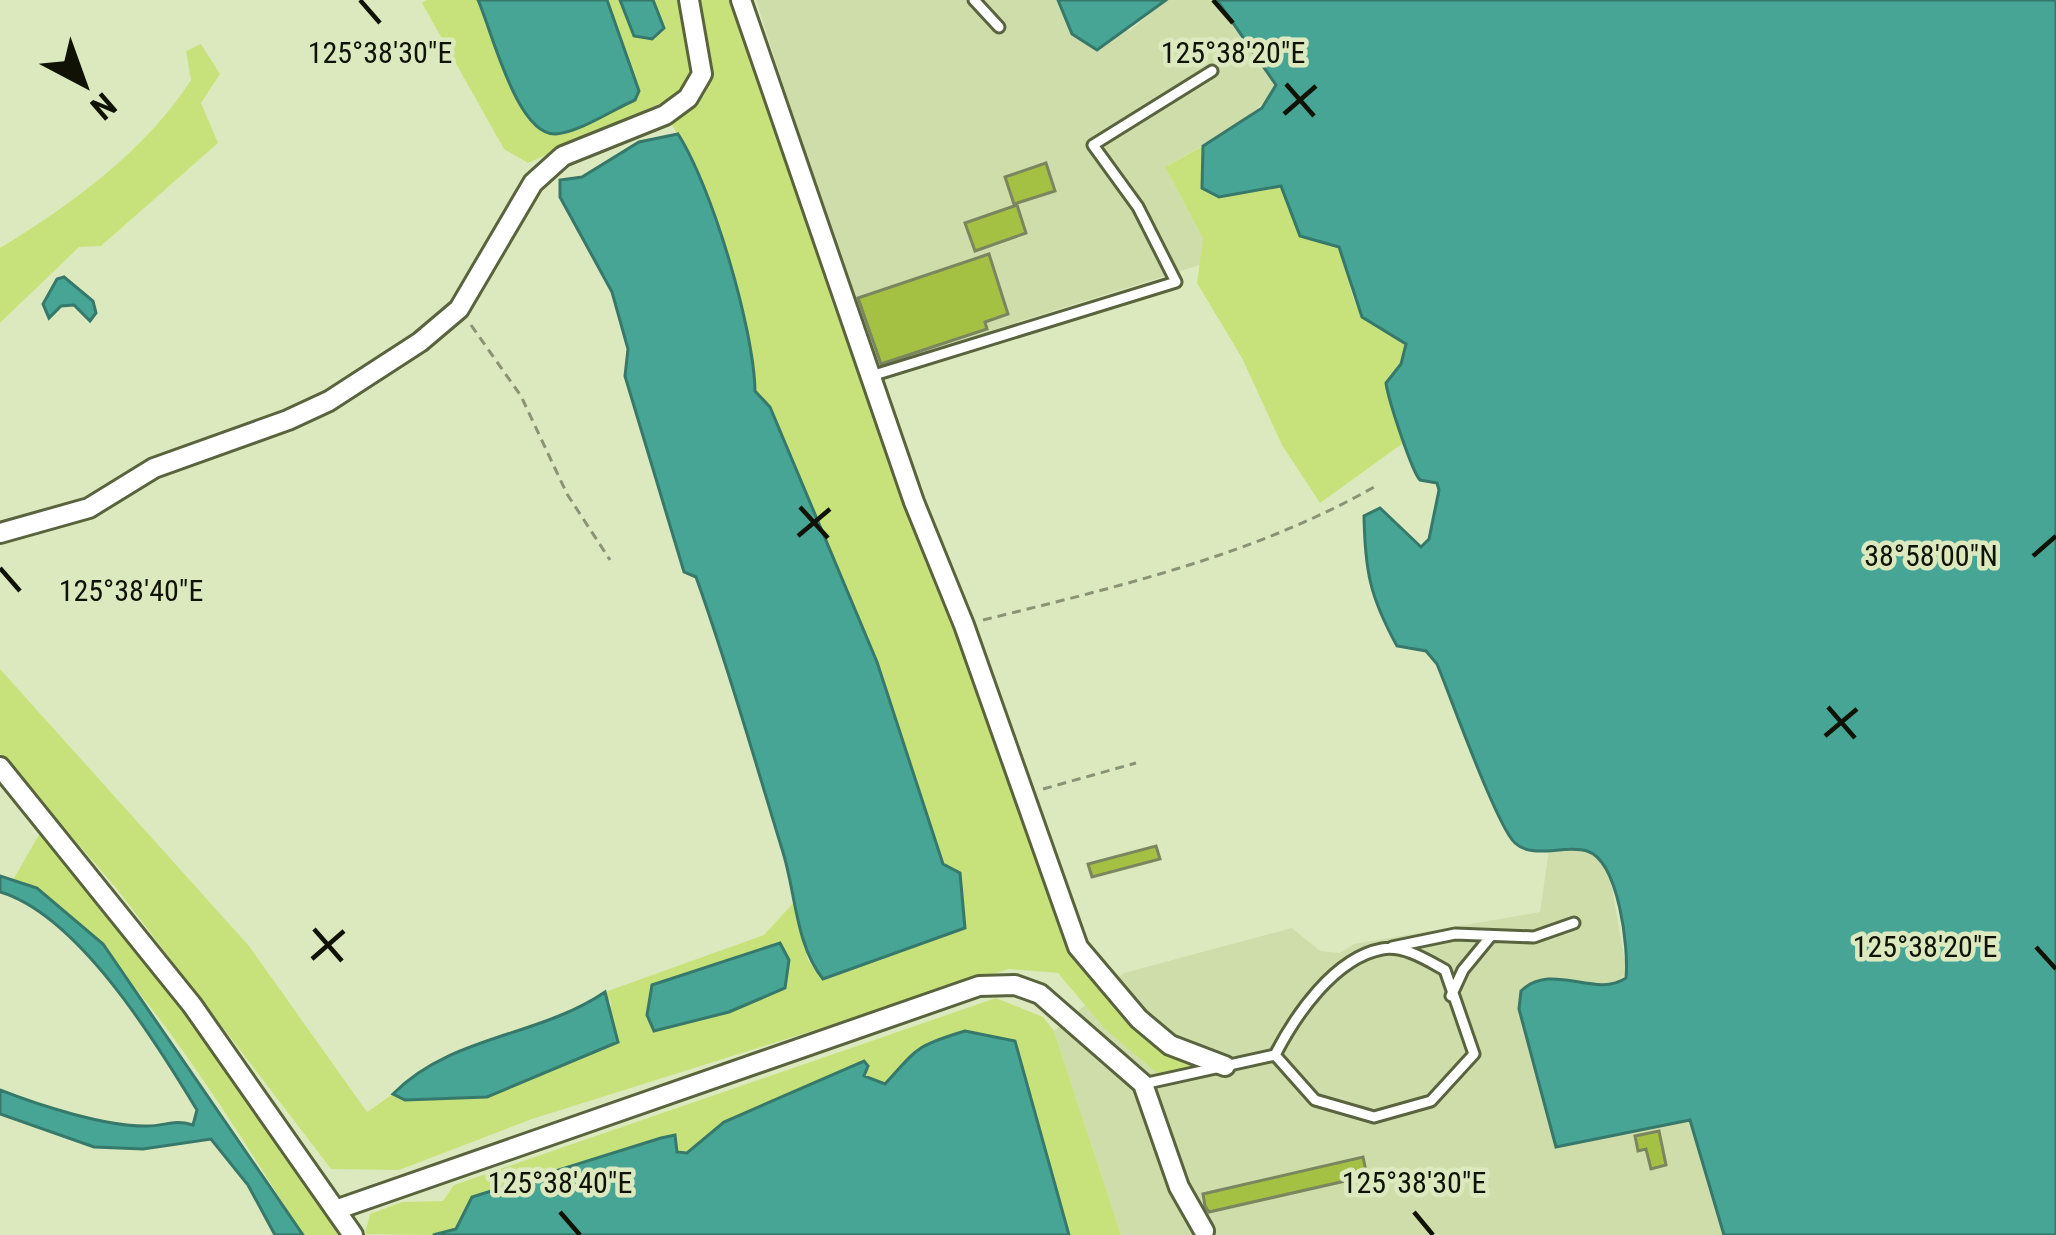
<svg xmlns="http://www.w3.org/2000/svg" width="2056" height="1235" font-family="'Roboto Condensed',sans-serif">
	<rect width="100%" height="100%" fill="#dce9be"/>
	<path fill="#cfddab" d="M756 0H1058L1072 34 1131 30 1166 0H1217L1276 85 1275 93 1235 127 1165 167 1203 239V264L874 367Z
		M1549 850 1589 851 1609 872 1627 972 1614 984 1540 979 1684 1121 1693 1123 1724 1235H1121L1054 1031 1124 973 1292 928 1320 951 1340 953 1354 944 1540 912Z"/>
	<path fill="#c8e27b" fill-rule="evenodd" d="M426 0H478L495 38 558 134 635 100 639 90 607 0H620L634 36 663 27 653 0H677L689 35 692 79 676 96 528 163 504 149 422 3Z
		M698 0H732L748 39 834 308 940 582 1064 936 1118 1006 1173 1058 1206 1067 1157 1073 1105 1029 1058 973 1009 969 532 1119 399 1170 331 1169 117 889 0 753V669L249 946 367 1112 393 1094 405 1100 612 1005 605 992 764 935 795 901 808 960 823 979 964 928 877 662 771 408 755 391C754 319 708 182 669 120L704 96 711 63ZM780 943 785 988 729 1012 655 1031 746 955Z
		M201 44 220 74 201 103 218 143 101 246 79 247 0 323V248C70 206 147 149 191 80L186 51Z
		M1203 146 1202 188 1248 193 1281 186 1310 240H1330C1352 257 1344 279 1355 302 1367 327 1390 325 1406 343L1401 364 1388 377V398L1406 441 1320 503 1282 445 1242 358 1197 283 1203 239 1165 167Z
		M40 833C145 960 255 1091 338 1235H303C248 1148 105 909 13 880Z
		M996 998 1043 1017 1054 1031 1121 1235H1069L1015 1042 965 1031 885 1084 863 1076V1061L725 1122 687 1153 677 1152 675 1136 661 1138 473 1197 456 1230 433 1235 365 1234 370 1214 402 1202 443 1201 454 1185Z"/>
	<path fill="#47a596" stroke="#36796a" stroke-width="3" d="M478 0H607L639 91 635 100C612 110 580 132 556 134 517 136 492 31 478 0Z
		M620 0H653L664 28 652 39 634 36Z
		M1058 0H1166L1097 50 1072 34Z
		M1217 0H2056V1235H1724L1690 1120 1556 1147 1519 1009 1521 991C1552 961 1595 999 1626 978 1629 949 1619 861 1587 851 1565 844 1533 860 1515 843 1497 827 1450 695 1437 664L1426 651 1397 646C1370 597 1365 571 1364 516L1380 508 1421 547 1429 539 1439 490 1437 483 1420 480C1412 472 1388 399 1386 383L1401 364 1406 344 1362 317 1339 247 1300 236 1281 186 1219 197 1202 188 1203 146 1262 108 1276 85Z
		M678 134C712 187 754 329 755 391L770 407 877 662 943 864 960 873 965 928 823 979C795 944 796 892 782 849 754 758 728 666 696 577L684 572 625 376 628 349 612 292 560 197V180L582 177 639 142Z
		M64 277 93 301 96 313 90 321 74 305 61 306 49 318 43 304 57 279Z
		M0 876 37 888 103 944 303 1235H275L248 1185 211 1139 143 1149 94 1147 0 1114V1090C38 1105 106 1127 147 1126 166 1126 173 1119 193 1125L197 1110C156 1042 78 915 0 892Z
		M780 943 789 960 785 988 729 1012 654 1031 647 1015 652 985Z
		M605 992 618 1042 487 1097 405 1100 393 1094C451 1035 539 1037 605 992Z
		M965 1031 1015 1041 1069 1235H433L456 1229 472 1197 661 1138 675 1135 677 1152 687 1153 724 1122 864 1061 868 1066 864 1076 885 1084C918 1048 915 1046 965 1031Z"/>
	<path fill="#a5c143" stroke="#7b865f" stroke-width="3" d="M1046 163 1055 191 1014 204 1005 177Z
		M1017 205 1026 233 975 251 965 223Z
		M989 254 1008 314 985 322 987 329 881 364 858 298Z
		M1156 846 1160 859 1092 877 1088 864Z
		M1659 1131 1666 1165 1651 1169 1646 1149 1638 1151 1635 1136Z
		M1363 1157 1367 1176 1209 1212 1205 1206 1203 1194Z"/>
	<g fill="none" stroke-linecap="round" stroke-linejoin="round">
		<defs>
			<path id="service" d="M974 0 999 27
				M871 376 1176 282 1138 207 1093 145 1212 71
				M1392 947 1455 934 1534 937 1574 923
				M1451 996 1463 970 1491 936
				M1143 1084 1275 1055 1315 1100 1374 1117 1431 1101 1474 1054 1445 970C1427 960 1404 945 1382 949 1334 958 1295 1016 1275 1055"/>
			<path id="minor" d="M741 0 914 502 964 625 1078 947 1139 1019 1170 1045 1225 1066
				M0 533 89 508 154 468 288 420 329 401 420 342 459 309 533 183 563 156 665 115 688 98 702 74 689 0
				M0 767 192 1005 353 1235
				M338 1209 979 986 1015 985 1040 994 1143 1084 1179 1187 1204 1231"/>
		</defs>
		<use href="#service" stroke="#59643e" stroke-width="15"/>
		<use href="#minor" stroke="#59643e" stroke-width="24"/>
		<path stroke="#8a9374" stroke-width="3" stroke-dasharray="9 6" stroke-linecap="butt" d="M471 325 521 396 567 494 610 560
			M983 620C1117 587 1255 555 1376 486
			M1043 789 1136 763"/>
		<use href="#service" stroke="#fff" stroke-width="9"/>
		<use href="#minor" stroke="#fff" stroke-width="18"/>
	</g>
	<path fill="none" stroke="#0f1204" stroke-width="4.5" d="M360 0 380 23M1213 0 1233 23M1286 84 1314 116M1284 114 1316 86M800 507 828 538M798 536 830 509M2033 556 2056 536M0 568 20 591M1828 707 1855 738M1825 736 1857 709M314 929 342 961M2036 947 2056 969M312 959 344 931M560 1212 580 1235M1414 1212 1433 1235"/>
	<g font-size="30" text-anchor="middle" fill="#0f1204" stroke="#dce9be" stroke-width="9" stroke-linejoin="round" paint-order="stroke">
		<text x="380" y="63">125°38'30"E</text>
		<text x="1233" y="63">125°38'20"E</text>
		<text x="1931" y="566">38°58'00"N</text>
		<text x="131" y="601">125°38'40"E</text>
		<text x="1925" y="957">125°38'20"E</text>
		<text x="560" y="1193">125°38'40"E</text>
		<text x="1414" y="1193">125°38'30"E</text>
	</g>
	<g transform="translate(84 84) rotate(139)" stroke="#dce9be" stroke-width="9" paint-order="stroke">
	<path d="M0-9L21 45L0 30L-21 45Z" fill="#0f1204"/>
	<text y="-18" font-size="33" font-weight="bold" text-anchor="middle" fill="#0f1204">N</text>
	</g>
</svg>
